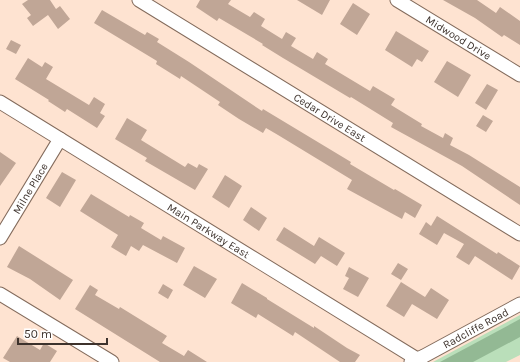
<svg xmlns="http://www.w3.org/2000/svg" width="520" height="362" font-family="Karla,sans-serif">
	<rect width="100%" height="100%" fill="#fee3d1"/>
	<path fill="#badfba" d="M520 315V355L506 362H433Z"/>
	<path fill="#93b994" d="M520 319V337L473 362H440Z"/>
	<path fill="#c0a696" d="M28 0H50L56 9 60 6 70 19 58 29 48 15 33 26 27 18 31 15 22 4Z
		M200 0H231L228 4 250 17 254 12 265 19 261 26 282 39 286 32 296 38 291 46 313 59 317 52 328 59 325 64 370 91 373 86 395 99 391 105 422 124 421 126 443 138 445 133 453 138 450 145 469 155 520 187V205L462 166 391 127 393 123 351 97 350 98 283 58 262 45 263 44 219 18 217 21 196 7Z
		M297 0H330L322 15Z
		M443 0H477L496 13 500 7 520 21V45L504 35 502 37 475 18Z
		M353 3 370 14 357 35 340 24Z
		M102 10 145 35 147 32 159 39 157 42 189 62 262 111 263 109 351 162 350 164 394 190 395 189 422 205 415 218 405 212 402 219 347 189 352 180 278 135 266 128 263 133 239 119 218 105 220 102 181 76 180 79 156 64 157 61 94 23Z
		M396 31 429 51 422 62 417 59 412 67 385 50Z
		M11 40 21 45 16 54 6 49Z
		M28 58 42 67 45 62 53 67 46 79 89 105 94 97 105 104 100 113 105 116 97 128 67 109 65 112 48 101 49 100 15 79Z
		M447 61 471 75 458 97 434 82Z
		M487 84 498 90 486 110 475 103Z
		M483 115 493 121 486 132 476 126Z
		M127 118 147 130 141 140 185 167 188 163 197 168 199 164 208 169 195 190 145 161 147 158 115 139Z
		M0 152 16 163 0 186Z
		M62 172 76 180 60 207 46 198Z
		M225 175 242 186 229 208 212 197Z
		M91 194 129 217 130 215 144 223 141 228 161 240 163 236 185 248 177 263 143 245 139 251 131 246 126 256 111 247 118 235 80 211Z
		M251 207 267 218 259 231 243 220Z
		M437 216 497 254 498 252 520 266 512 280 475 256 469 265 456 257 464 244 444 233 437 245 419 234 426 222 431 226Z
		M284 227 314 246 319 237 345 253 337 266 321 256 315 264 276 240Z
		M19 246 73 280 60 300 30 279 7 267Z
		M398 263 408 269 401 280 391 274Z
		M194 266 217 279 205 298 183 285Z
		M349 267 369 278 358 297 343 289 349 278 345 276Z
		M401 282 425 297 431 288 449 300 437 319 412 304 404 317 386 306Z
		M242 283 267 298V299L314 328V326L347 348 360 355 355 362H340L295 332 293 336 258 314 256 318 231 303Z
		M163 284 173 290 168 299 158 293Z
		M90 285 98 290 95 295 119 309 120 307 167 336 162 343 184 356 188 350 207 362H160L75 309Z
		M17 336 40 350 44 343 57 351 50 362H10L3 358Z"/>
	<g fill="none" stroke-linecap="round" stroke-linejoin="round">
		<defs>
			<g id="minor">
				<path id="s1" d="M139 0 520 234"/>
				<path id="s2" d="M397 0 520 75"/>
				<path id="s3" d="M0 102 417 359"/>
				<path id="s4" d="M0 238 60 139"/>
				<path d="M0 294 112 362"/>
				<path id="s5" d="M411 362 424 356 520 304"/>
			</g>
		</defs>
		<use href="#minor" stroke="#836b5c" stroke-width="15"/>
		<use href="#minor" stroke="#fff" stroke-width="13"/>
	</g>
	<g text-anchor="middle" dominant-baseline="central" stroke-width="3" stroke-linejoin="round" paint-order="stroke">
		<g font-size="11" fill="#3d322c" stroke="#fff">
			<text stroke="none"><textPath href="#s2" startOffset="72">Midwood Drive</textPath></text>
			<text stroke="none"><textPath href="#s1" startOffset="224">Cedar Drive East</textPath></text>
			<text stroke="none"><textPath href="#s4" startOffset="58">Milne Place</textPath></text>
			<text stroke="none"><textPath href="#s3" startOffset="245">Main Parkway East</textPath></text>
			<text stroke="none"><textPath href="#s5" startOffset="73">Radcliffe Road</textPath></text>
		</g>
	</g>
	<path d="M18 338v6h89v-6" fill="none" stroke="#3d322c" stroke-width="2"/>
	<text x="24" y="338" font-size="12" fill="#3d322c" stroke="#ffffff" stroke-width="3" paint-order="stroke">50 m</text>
</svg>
